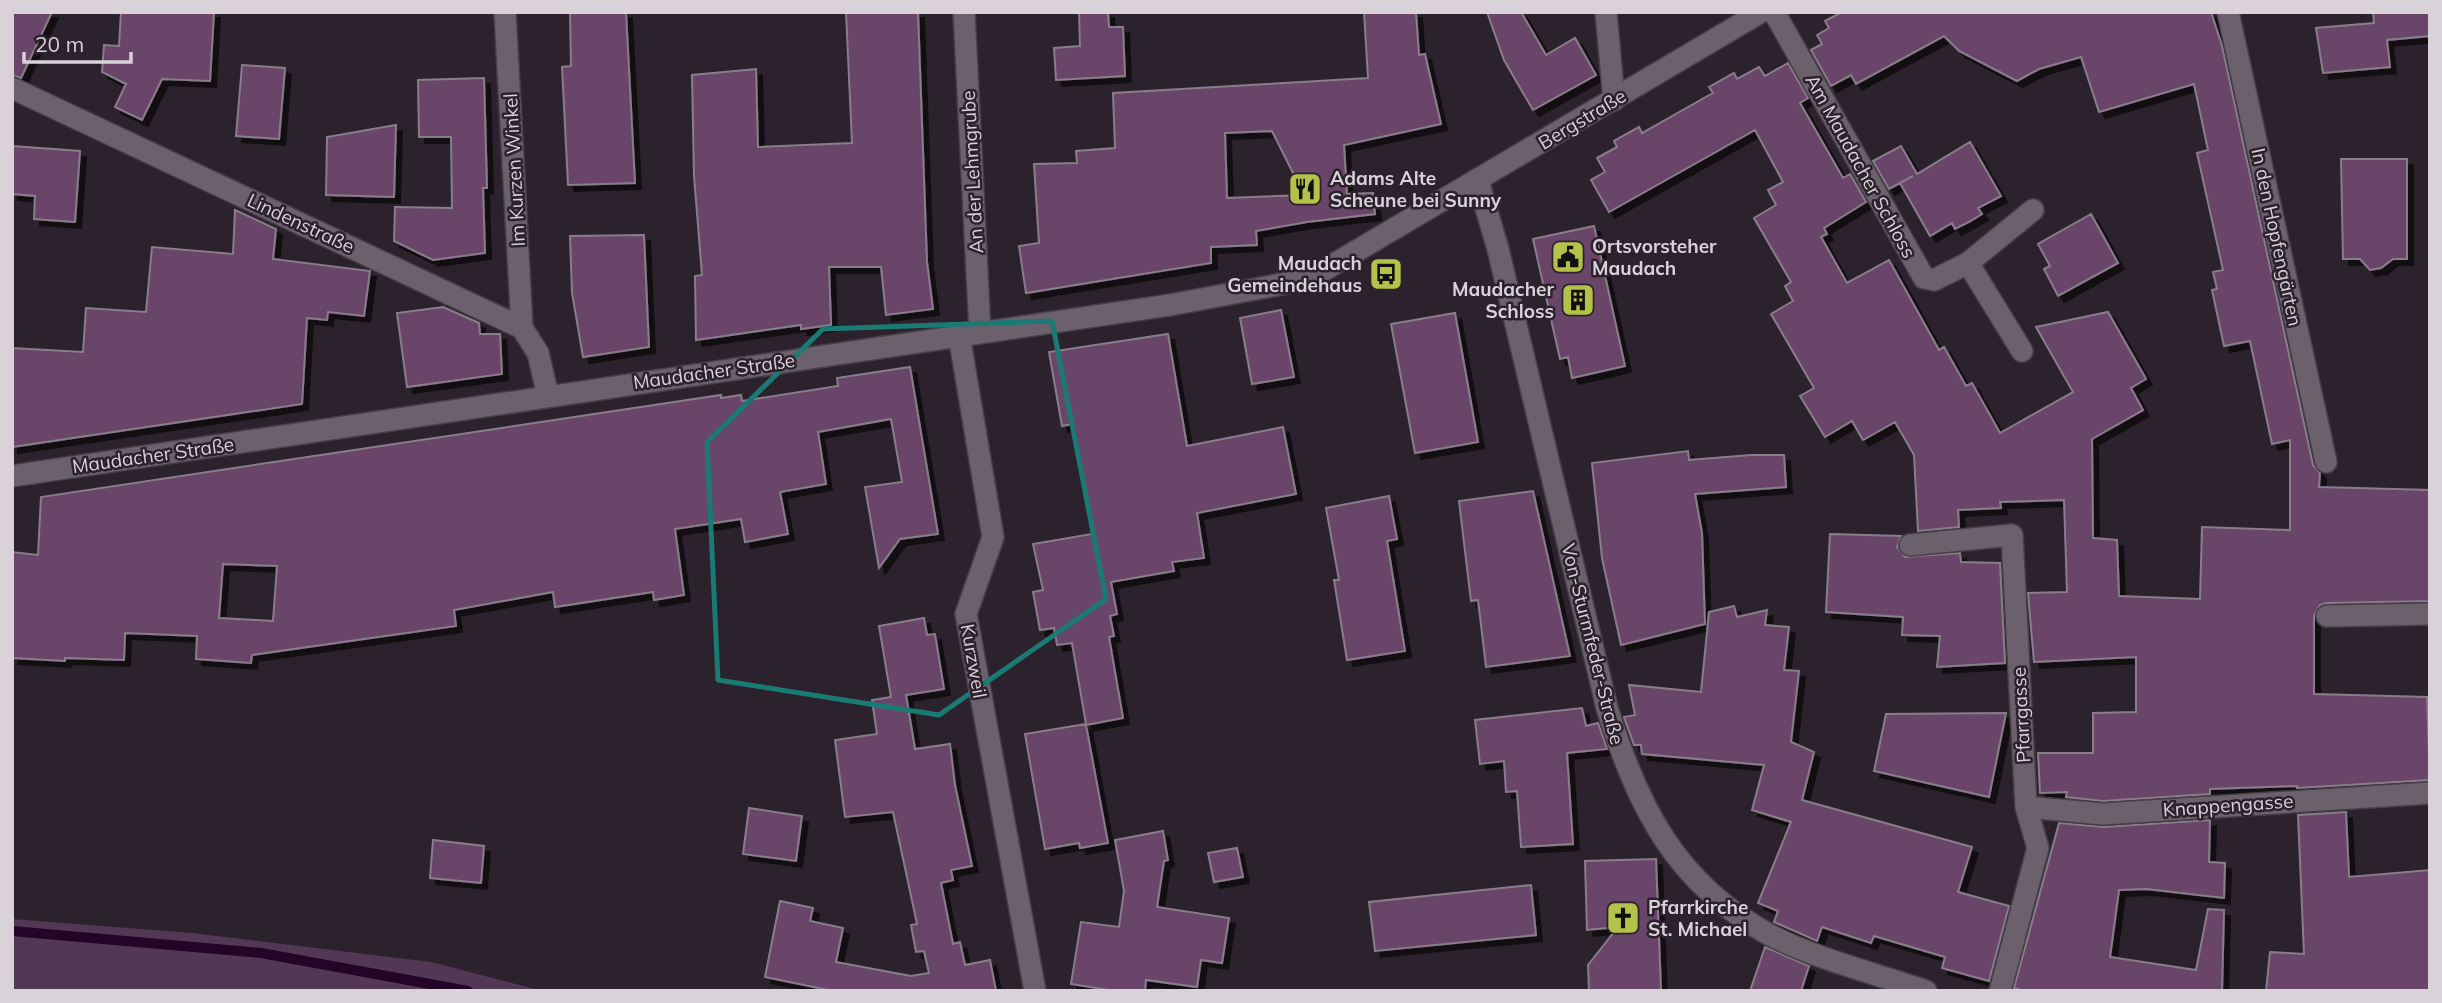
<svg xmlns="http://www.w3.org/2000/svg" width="2442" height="1003" font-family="Mulish,sans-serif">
	<defs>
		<filter id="shadow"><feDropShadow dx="6" dy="6" stdDeviation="0" flood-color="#0009"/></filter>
	</defs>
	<rect width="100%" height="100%" fill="#2c222d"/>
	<path fill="#523854" d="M12 919 192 933 431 962 543 991H12Z"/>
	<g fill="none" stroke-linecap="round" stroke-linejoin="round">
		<path stroke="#240427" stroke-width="10" d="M12 931 261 953 468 991"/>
	</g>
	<path fill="#69446b" stroke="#897d8a" stroke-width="2" fill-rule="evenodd" filter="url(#shadow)" d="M12 12H52L21 78 12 75Z
		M121 12H214L210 81 162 79 142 120 115 107 126 84 102 72 104 45 119 46Z
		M570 12H626L635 183 568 185 562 67 571 66Z
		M846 12H918L927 262 933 309 886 315 881 267H829L831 325 801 329V325L696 340 695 276 702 275 694 176 692 75 756 69 758 147 852 143Z
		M1079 12H1108L1109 27H1123L1125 76 1056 80 1054 48 1080 46Z
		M1364 12H1416L1419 55 1425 54 1441 124 1344 145 1347 194 1373 193 1375 214 1307 222 1256 231 1257 245 1211 247V263L1026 293 1019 246 1039 243 1034 164 1077 163 1076 151 1115 148 1113 93 1368 78ZM1272 131 1304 195 1227 198 1225 133Z
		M1487 12H1521L1546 55 1575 38 1596 75 1533 110 1504 60Z
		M1842 12H2211L2222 46 2313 465 2320 473 2319 487 2430 490V601L2327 603 2320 605 2314 616V694L2427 697 2430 780 2297 788V786L2210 789V794L2103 801 2066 797 2067 792 2040 793 2038 753H2093V713L2136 712V657L2034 662 2028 593 2067 592 2064 500 2000 502 2001 508 1958 510 1959 527 1918 531 1914 455 1895 422 1863 440 1852 421 1825 437 1800 396 1814 388 1771 314 1793 301 1785 286 1791 282 1754 218 1776 205 1768 190 1783 182 1755 130 1609 212 1591 180 1605 172 1597 158 1617 147 1614 141 1639 127 1642 133 1704 98 1713 93 1709 87 1734 73 1737 79 1759 67 1765 76 1788 63 1808 98 1800 103 1843 178 1850 174 1866 202 1824 228 1827 234 1821 237 1847 283 1889 260 1939 350 1944 347 1966 386 1972 383 2000 433 2073 392 2036 327 2108 312 2146 379 2131 388 2143 410 2092 439 2093 538 2117 540 2119 596 2200 599 2202 527 2290 530V440L2272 444 2250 341 2224 346 2212 290 2217 289 2213 272 2223 270 2197 153 2208 150 2194 84 2099 112 2081 57 2039 69 2017 81 1959 51 1944 36 1856 84 1851 75 1831 86 1811 50 1822 44 1817 35 1829 28 1825 21Z
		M2373 12H2430V36L2387 40 2390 67 2323 73 2316 28 2374 23Z
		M242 65 285 68 279 139 236 136Z
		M484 78 487 188H483L485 253 433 260 394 241 395 207 452 208 451 137H419L418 80Z
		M396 125 394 197 326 195 327 137Z
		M1970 142 2001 196 1978 208 1982 214 1969 222 1955 229 1952 223 1930 236 1900 183 1913 176 1889 189 1873 161 1901 146 1917 174Z
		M12 146 80 151 75 222 34 219 35 196 12 194Z
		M2341 159H2407V259H2393L2381 268 2370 270 2360 259H2343Z
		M235 210 276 229 273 259 370 271 364 316 328 312 327 320 307 318 302 404 12 447V348L83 352 86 308 146 312 152 247 233 254Z
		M2091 214 2118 263 2058 296 2044 269 2050 266 2038 244Z
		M1594 226 1625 366 1572 378 1568 357 1560 359 1533 239Z
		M644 235 649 347 583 357 572 293 570 236Z
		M443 307 479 323 480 334H500L502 374 407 387 397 313Z
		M1281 310 1294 377 1252 384 1240 318Z
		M1455 313 1478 442 1415 453 1391 324Z
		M1168 334 1187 446 1283 427 1296 494 1197 513 1204 558 1172 562 1174 571 1111 582 1117 614 1110 616 1114 636 1109 637 1123 718 1086 725 1108 843 1080 848 1079 843 1045 849 1025 734 1086 724 1072 643 1057 645 1054 628 1040 630 1033 592 1043 590 1033 544 1092 534 1073 424 1062 426 1049 352Z
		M910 367 938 534 900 539 879 568 865 487 902 482 891 419 818 432 826 484 780 492 788 534 745 542 741 519 675 529 684 595 654 600 653 592 555 607 553 592 454 610 456 626 252 655 251 663 196 659 197 636 125 633 124 660 65 658V661L12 658V552L38 555 41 497 721 395V398L741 395 742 401 838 386 837 378ZM223 564 277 566 273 621 219 618Z
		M1688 451 1689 460 1751 455H1784L1786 487 1695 494 1702 533 1705 624 1621 645 1602 558 1592 463Z
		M1533 491 1570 656 1486 667 1478 600 1471 601 1459 501Z
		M1389 496 1397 539 1387 541 1405 651 1347 660 1334 580H1339L1326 508Z
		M1830 534 1901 536 1897 547 1905 557 1960 553 1961 562 2000 563 2005 663 1937 667 1940 636 1902 635 1903 617 1826 612Z
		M1734 606 1737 617 1767 610 1765 625 1789 627 1784 670 1799 671 1791 742 1814 752 1802 800 1972 847 1958 892 2009 906 1989 981 1942 968 1945 957 1874 936 1871 943 1822 927 1817 941 1774 922 1778 911 1758 903 1791 822 1752 810 1764 765 1642 754 1641 745H1634L1624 717 1635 715 1629 685 1701 692 1709 612Z
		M924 618 927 635 935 634 944 689 906 695 915 749 950 744 955 785 972 866 951 870 953 880 941 883 953 944 960 942 965 965 990 960 996 991H833L765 977 780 901 813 908 810 921 843 928 836 962 911 976 929 973 924 951 916 952 911 925 917 924 893 812 845 817 835 740 877 734 872 700 891 697 879 626Z
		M1582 708 1586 726 1598 723 1607 749 1567 753 1573 844 1521 847 1517 791 1506 792 1504 761 1480 764 1475 720Z
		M2006 713 1989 797 1874 771 1886 714Z
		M749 808 802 816 796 861 743 854Z
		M2346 812 2349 877 2430 870V991H2266L2270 952 2304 954 2298 815Z
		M2210 820 2209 862 2225 863 2224 898 2146 889 2119 890 2110 957 2196 970 2208 909 2224 910 2222 991H2024L2014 988 2059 823 2104 827Z
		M1163 831 1168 860 1164 861 1157 907 1229 918 1222 963 1201 960 1197 987 1146 980 1145 991H1115L1071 984 1081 922 1119 927 1124 891 1115 840Z
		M433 840 484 846 481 883 430 878Z
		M1237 848 1243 877 1214 882 1208 853Z
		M1656 859 1661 991H1589L1588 965 1618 927 1587 930 1585 861Z
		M1531 885 1536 935 1375 951 1369 902Z
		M1765 947 1809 966 1801 991H1750Z"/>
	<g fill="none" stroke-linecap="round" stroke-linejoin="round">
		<defs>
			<path id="street" d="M505 12 522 328
				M964 12 980 332
				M1606 12 1614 100
				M1774 12 1924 278 1934 280 1968 263 2022 351
				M2228 12 2326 462
				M12 88 522 328 538 353 548 396
				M1478 181 1498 249 1607 708C1638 807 1675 883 1770 935 1816 959 1877 974 1926 991
				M1968 263 2033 210
				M959 335 993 537 966 614 1035 991
				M1910 545 2012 535 2026 807 2038 848 2000 991
				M2327 616 2430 614
				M2026 807 2103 814 2430 793"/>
			<path id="secondary" d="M12 476 1170 305 1309 279 1761 12"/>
		</defs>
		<use href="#street" stroke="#473f48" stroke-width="24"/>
		<use href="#secondary" stroke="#473f48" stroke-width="24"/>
		<use href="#street" stroke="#6c606d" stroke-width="21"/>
		<use href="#secondary" stroke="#6c606d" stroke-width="21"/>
	</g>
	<path fill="none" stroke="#197b73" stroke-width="5" stroke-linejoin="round" d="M1052 321 1106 599 939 715 718 680 707 442 823 329Z"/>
	<defs>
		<symbol id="restaurant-square" viewBox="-11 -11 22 22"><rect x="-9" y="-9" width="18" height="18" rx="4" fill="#b5c249" stroke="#2c222d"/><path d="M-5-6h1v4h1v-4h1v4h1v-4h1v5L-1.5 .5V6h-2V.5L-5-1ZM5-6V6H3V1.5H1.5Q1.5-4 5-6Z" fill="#111"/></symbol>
		<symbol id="civic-square" viewBox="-11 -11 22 22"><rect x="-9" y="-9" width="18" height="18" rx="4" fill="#b5c249" stroke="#2c222d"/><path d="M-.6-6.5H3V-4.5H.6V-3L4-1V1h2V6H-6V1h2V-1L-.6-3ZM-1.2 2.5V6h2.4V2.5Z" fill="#111"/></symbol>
		<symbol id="bus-square" viewBox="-11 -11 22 22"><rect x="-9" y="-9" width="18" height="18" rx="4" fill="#b5c249" stroke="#2c222d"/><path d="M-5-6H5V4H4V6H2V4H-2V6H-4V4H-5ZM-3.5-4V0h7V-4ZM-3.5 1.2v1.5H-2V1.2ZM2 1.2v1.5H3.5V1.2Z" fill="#111"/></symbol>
		<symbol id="building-square" viewBox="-11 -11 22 22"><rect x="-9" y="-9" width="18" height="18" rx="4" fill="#b5c249" stroke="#2c222d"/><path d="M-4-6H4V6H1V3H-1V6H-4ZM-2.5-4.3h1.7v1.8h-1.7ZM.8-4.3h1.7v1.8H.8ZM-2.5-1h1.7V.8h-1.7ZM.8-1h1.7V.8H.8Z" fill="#111"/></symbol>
		<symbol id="church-square" viewBox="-11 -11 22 22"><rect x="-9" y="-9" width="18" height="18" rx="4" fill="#b5c249" stroke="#2c222d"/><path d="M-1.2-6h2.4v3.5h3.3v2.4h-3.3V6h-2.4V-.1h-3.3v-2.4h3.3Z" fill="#111"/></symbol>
	</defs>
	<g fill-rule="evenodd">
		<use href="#restaurant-square" x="1286" y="170" width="38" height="38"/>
		<use href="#civic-square" x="1549" y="238" width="38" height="38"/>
		<use href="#bus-square" x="1367" y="255" width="38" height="38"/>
		<use href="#building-square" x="1559" y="281" width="38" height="38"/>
		<use href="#church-square" x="1604" y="899" width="38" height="38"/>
	</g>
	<g text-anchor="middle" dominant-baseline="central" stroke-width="5" stroke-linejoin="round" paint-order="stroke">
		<g font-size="19" fill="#d9d2d9" stroke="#2c222d">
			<text transform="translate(1582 119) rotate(-31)">Bergstraße</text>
			<text transform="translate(1861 166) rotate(61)">Am Maudacher Schloss</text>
			<text transform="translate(514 170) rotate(-93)">Im Kurzen Winkel</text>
			<text transform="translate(972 172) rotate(-93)">An der Lehmgrube</text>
			<text transform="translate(301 223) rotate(25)">Lindenstraße</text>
			<text transform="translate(2277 237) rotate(78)">In den Hopfengärten</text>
			<text transform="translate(714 371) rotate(-8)">Maudacher Straße</text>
			<text transform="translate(153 455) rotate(-8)">Maudacher Straße</text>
			<text transform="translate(1593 644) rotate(76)">Von-Sturmfeder-Straße</text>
			<text transform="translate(974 661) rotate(80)">Kurzweil</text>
			<text transform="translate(2021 715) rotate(-93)">Pfarrgasse</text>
			<text transform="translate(2228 805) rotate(-4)">Knappengasse</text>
		</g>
		<g font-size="19" font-weight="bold" fill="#d9d2d9" stroke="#2c222d" text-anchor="start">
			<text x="1330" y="178">Adams Alte<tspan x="1330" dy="22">Scheune bei Sunny</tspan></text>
			<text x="1592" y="246">Ortsvorsteher<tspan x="1592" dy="22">Maudach</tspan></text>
			<text x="1362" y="263" text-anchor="end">Maudach<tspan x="1362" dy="22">Gemeindehaus</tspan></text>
			<text x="1554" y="289" text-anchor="end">Maudacher<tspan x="1554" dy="22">Schloss</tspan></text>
			<text x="1648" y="907">Pfarrkirche<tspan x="1648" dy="22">St. Michael</tspan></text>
		</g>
	</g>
	<rect width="2442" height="1003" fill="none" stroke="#d9d2d9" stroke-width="28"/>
	<path d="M24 52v10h107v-10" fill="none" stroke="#d9d2d9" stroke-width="3.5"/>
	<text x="35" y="52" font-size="21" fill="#d9d2d9" stroke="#2c222d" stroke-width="5" paint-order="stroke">20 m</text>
</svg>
